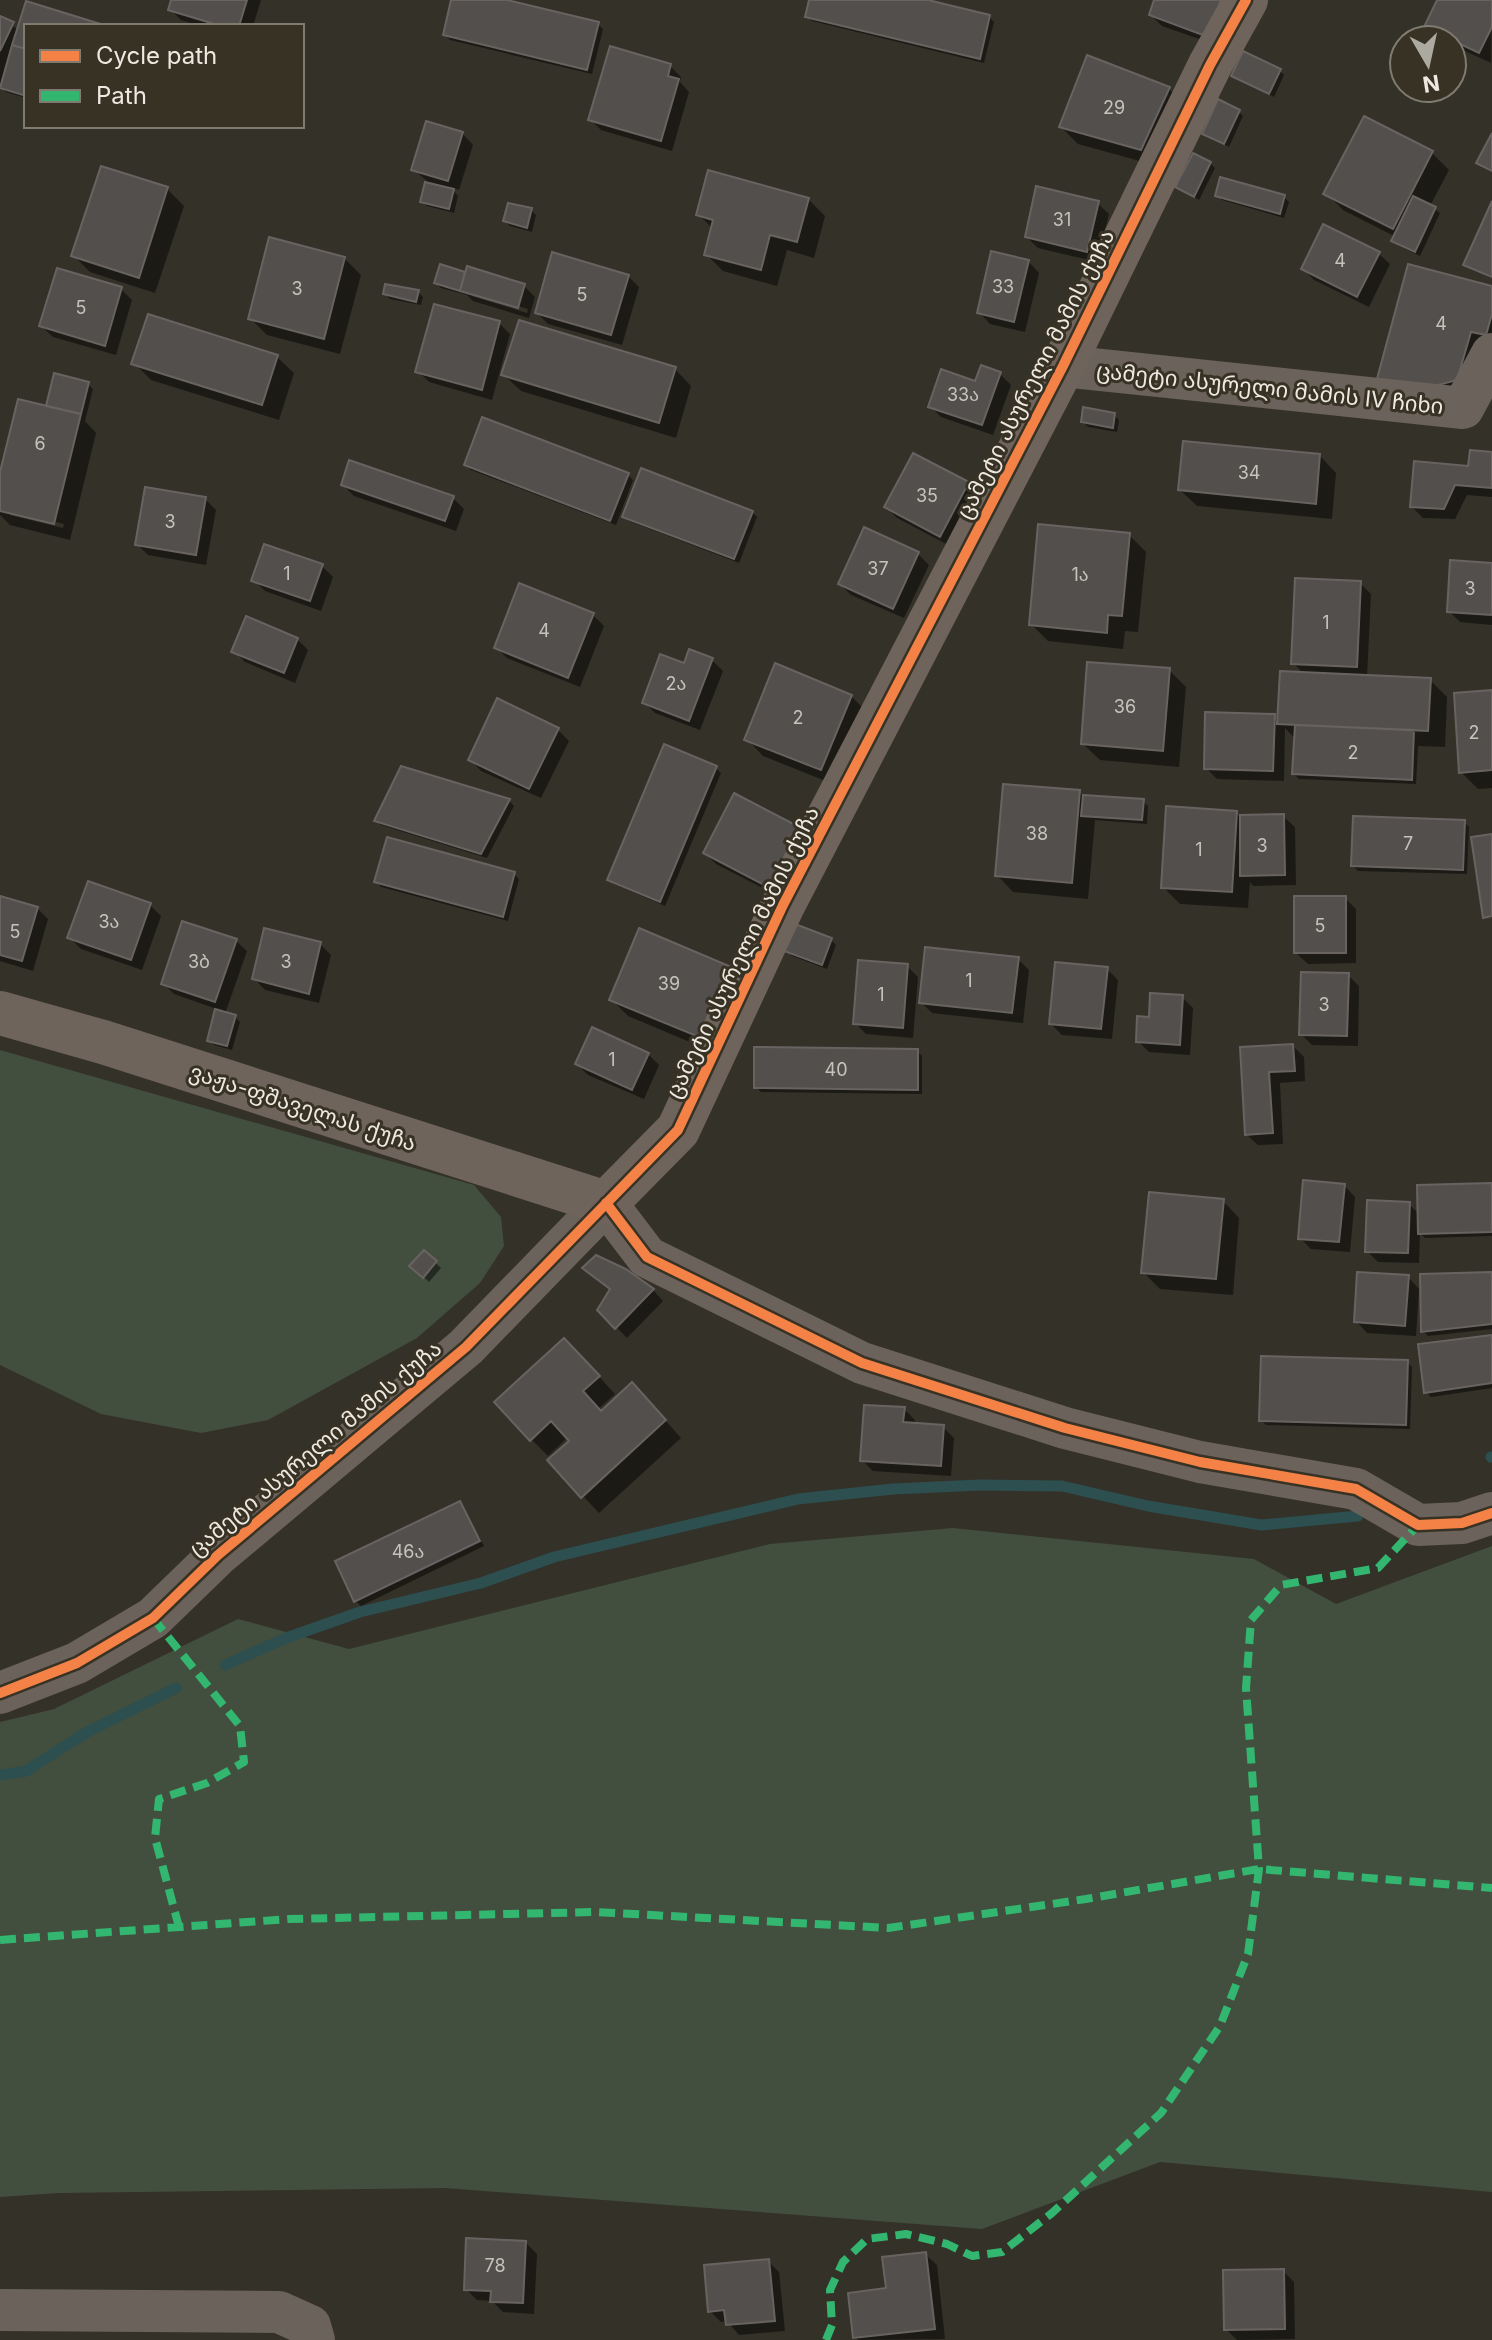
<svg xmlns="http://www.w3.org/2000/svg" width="1492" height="2340" font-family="Inter,'Noto Sans Georgian',sans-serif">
	<rect width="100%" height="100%" fill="#343129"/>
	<path fill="#434f3e" d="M0 1050 474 1185 501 1217 504 1246 480 1283 417 1338 268 1420 201 1433 101 1414 0 1365Z
		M953 1528 1254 1559 1336 1604 1492 1546V2192L1160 2162 982 2229 445 2188 59 2193 0 2197V1722L54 1709 238 1619 349 1649 770 1544Z"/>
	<path fill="#0007" fill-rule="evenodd" d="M173 0H261L253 26H200L181 20 170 9Z
		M453 0H498L598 24 603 29 592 74 450 40 445 35Z
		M811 0H919L989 17 994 22 984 63 812 21 807 16Z
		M1156 0 1219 46 1162 26 1151 15Z
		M1439 0H1492L1491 63 1452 45V40L1437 38 1426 27Z
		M27 3 100 26H26V98L6 92 0 86V18L19 30Z
		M670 66 681 77 680 82 689 92 672 151 601 130 590 119Z
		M1279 70 1284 75 1274 97 1238 80 1233 76Z
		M1169 89 1186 106 1158 166 1078 144 1061 127Z
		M1238 111 1243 116 1229 147 1204 133Z
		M1364 119 1432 153 1449 170 1430 206 1440 213 1420 256 1399 246 1394 241 1396 237 1343 210 1326 193Z
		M462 133 473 145 459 190 450 187 458 196 454 213 427 206 422 201 427 181 413 169Z
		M1210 163 1215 168 1199 200 1178 187Z
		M167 189 184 206 155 293 90 272 73 255Z
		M1217 195 1284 197 1289 202 1284 218 1222 200Z
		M808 199 825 216 814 258 787 250 777 286 723 271 706 254 713 229 698 214Z
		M1097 203 1109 214 1097 262 1038 248 1027 237Z
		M531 210 536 215 532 232 510 226 505 221Z
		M1378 253 1390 264 1369 307 1314 280 1303 269Z
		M344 258 361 275 340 354 267 335 250 318Z
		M1028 261 1039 273 1025 332 990 324 979 312Z
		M441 267 524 286 535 297 529 318 473 301 467 295 441 288 436 283ZM472 292 528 309 527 313 472 296Z
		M628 276 639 287 622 345 548 324 537 313Z
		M1492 288V348L1473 396 1396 395Z
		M121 289 132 300 116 355 53 337 41 326Z
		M418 292 423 297 421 305 390 299 385 294Z
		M499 323 510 334 492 400 429 382 418 371Z
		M277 357 294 373 279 420 151 380 134 363Z
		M675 369 691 386 676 438 521 391 504 375Z
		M1000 374 1011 385 993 435 941 417 930 406Z
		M88 384 93 389 85 421 96 433 70 540 10 525 0 515V481L48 408ZM10 511 64 524 63 528 10 515Z
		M1114 415 1119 420 1117 432 1088 427 1083 422Z
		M1492 454V497L1467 495 1455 519 1423 518 1412 507Z
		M913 455 968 484 979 495 952 547 897 518 886 507Z
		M1320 456 1336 473 1332 519 1197 506 1180 490Z
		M466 465 628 475 633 480 616 525 471 470Z
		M343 485 453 498 464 509 456 531 354 496Z
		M205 499 216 510 206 565 148 555 137 544Z
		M752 512 757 517 739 563 629 521 624 516Z
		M1129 535 1146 552 1138 632 1125 631 1123 649 1048 641 1031 624Z
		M918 554 929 565 904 618 851 595 840 584Z
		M1492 565V625L1460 622 1449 611Z
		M322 566 333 577 321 611 265 591 254 580Z
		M1360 583 1371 594 1367 677 1430 680 1447 697 1445 747 1418 746 1416 784 1299 779 1294 774 1296 740 1285 728 1284 781 1217 779 1206 768 1274 716 1279 721 1304 674 1293 663Z
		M593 615 604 626 580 687 507 658 496 647Z
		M297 639 308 650 295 683 245 662 234 651Z
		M712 660 723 671 700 730 655 713 644 702 685 665Z
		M1169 670 1186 687 1179 767 1100 760 1083 744Z
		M1492 692V788L1478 789 1461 772Z
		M851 696 868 713 838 786 763 756 747 739Z
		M558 730 569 741 541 798 481 771 470 759Z
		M716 768 721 773 665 906 614 884 610 879Z
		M1079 792 1083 797 1143 801 1148 806 1147 824 1095 820 1088 899 1013 892 997 875Z
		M735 796 788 901 716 864 705 853Z
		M509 801 514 806 487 858 381 825 376 820Z
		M1236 813 1240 817 1283 816 1295 827 1296 885 1253 886 1250 882 1248 908 1180 904 1163 887Z
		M1464 822 1469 827 1467 874 1358 871 1353 866Z
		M514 874 519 879 508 921 381 887 376 882Z
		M0 898 37 908 48 919 33 971 0 961Z
		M1345 898 1356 909V963L1308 964 1296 953Z
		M150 905 161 916 142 970 81 949 70 938Z
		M235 940 247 951 225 1014 235 1017 240 1022 232 1050 214 1045 209 1040 217 1009 174 994 163 983Z
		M831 940 836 945 827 969 792 956 787 951Z
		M320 944 331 955 319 1003 265 990 254 978Z
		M1018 959 1029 970 1023 1023 932 1013 921 1002Z
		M907 966 918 977 913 1038 866 1034 855 1023Z
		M728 967 745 984 716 1053 628 1016 611 999Z
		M1107 969 1118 980 1112 1039 1062 1035 1051 1024Z
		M1348 975 1359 986 1358 1046 1312 1045 1301 1034Z
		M1182 997 1193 1008 1190 1055 1149 1052 1138 1041 1151 1019Z
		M1293 1046 1304 1057 1305 1081 1280 1083 1283 1144 1258 1145 1246 1134 1242 1049Z
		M917 1051 922 1056V1094L761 1092 756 1087Z
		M648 1054 659 1065 644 1099 588 1075 577 1064Z
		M1344 1185 1355 1197 1350 1252 1311 1249 1300 1238Z
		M1492 1185V1236L1425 1238 1420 1233 1419 1263 1378 1262 1367 1251 1409 1204 1419 1214Z
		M1223 1201 1239 1218 1233 1295 1160 1289 1143 1272Z
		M424 1252 441 1268 429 1282 412 1266Z
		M585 1268 653 1290 663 1301 627 1338 600 1310 612 1291Z
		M1492 1274V1329L1428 1336 1423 1331Z
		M1408 1277 1419 1289 1416 1336 1367 1333 1356 1321Z
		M1492 1337V1388L1431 1397 1426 1392Z
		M581 1357 615 1394 598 1409 602 1413 649 1402 681 1438 599 1513 583 1496 572 1441 568 1437 548 1456 531 1439Z
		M1407 1362 1412 1367 1410 1429 1266 1425 1261 1420Z
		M904 1409 915 1420 914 1425 943 1427 954 1438 951 1476 873 1471 862 1460Z
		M460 1503 484 1546 361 1606 356 1601Z
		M526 2243 537 2254 534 2314 503 2312 492 2301 477 2300 466 2289Z
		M925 2254 937 2265 945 2339 858 2340 855 2337 888 2290Z
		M768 2261 779 2272 785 2331 739 2335 727 2321 721 2322 710 2311Z
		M1283 2271 1294 2282 1295 2339 1237 2340 1226 2329Z"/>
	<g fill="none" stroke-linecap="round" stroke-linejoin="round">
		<path stroke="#2d4f4f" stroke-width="11" d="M1491 1457H1492
			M225 1665 286 1638 360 1612 481 1583 554 1557 798 1499 893 1489 980 1485 1062 1486 1148 1506 1261 1525 1358 1516
			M0 1775 26 1771 87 1732 176 1688"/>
	</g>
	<path fill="#534f4d" stroke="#686361" stroke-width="2" d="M171 0H247L239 26H221L168 10Z
		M451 0H507L599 22 587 70 443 35Z
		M809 0H928L990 15 980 59 805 17Z
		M1154 0H1221L1208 37 1149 15Z
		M1437 0H1492V27L1479 53 1424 27Z
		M26 1 107 26H26V49L12 45Z
		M0 16 14 22 0 51Z
		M12 45 26 49V96L0 88Z
		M610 46 671 64 668 76 679 79 661 141 588 120Z
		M1243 51 1281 69 1269 94 1231 76Z
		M1087 55 1170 87 1141 150 1059 127Z
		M1218 99 1240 110 1224 144 1202 134Z
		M1364 116 1433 151 1393 229 1323 194Z
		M426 121 463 132 448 181 411 170Z
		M1492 133V171L1476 163Z
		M1193 153 1211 162 1194 197 1175 187Z
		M101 166 168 187 139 278 71 256Z
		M708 170 809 198 797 242 770 235 761 270 704 255 713 220 696 215Z
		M1220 177 1285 195 1280 214 1215 196Z
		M425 182 454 189 449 209 420 202Z
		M1036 186 1099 201 1087 252 1025 237Z
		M1413 196 1436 207 1415 252 1391 241Z
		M1492 201V277L1463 265Z
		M508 203 532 208 527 228 503 221Z
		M1323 224 1380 252 1357 297 1301 269Z
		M269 237 345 257 324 339 248 319Z
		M991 251 1029 260 1014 322 977 313Z
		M552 252 629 275 611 335 535 313Z
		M440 264 465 272 460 291 434 283Z
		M1408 264 1492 286V314L1486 335 1471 332 1457 380 1431 387 1377 379Z
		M467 266 525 284 518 308 460 291Z
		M57 268 122 287 105 346 39 326Z
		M385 284 419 290 416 302 383 294Z
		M434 304 500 321 482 390 415 372Z
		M148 314 278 355 262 405 131 364Z
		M519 320 676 367 659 423 501 375Z
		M981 365 1001 372 982 425 928 407 941 369 975 381Z
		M54 373 89 382 81 414 46 406Z
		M18 399 81 414 54 524 0 511V472Z
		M1083 407 1115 413 1113 428 1081 422Z
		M482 417 629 473 610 521 464 465Z
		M1183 441 1320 454 1316 504 1178 490Z
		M1470 450 1492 452V488L1455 485 1444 509 1410 507 1414 461 1468 466Z
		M913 453 969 482 940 537 884 507Z
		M349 460 454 496 445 521 341 485Z
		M641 468 753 511 734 559 622 517Z
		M145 487 206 497 196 555 135 545Z
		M1038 524 1130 533 1122 616 1108 615 1107 633 1029 625Z
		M864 527 919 552 893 609 838 584Z
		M264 544 323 564 310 601 251 581Z
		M1450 560 1492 563V615L1447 612Z
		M1295 578 1361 581 1357 667 1291 664Z
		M519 583 594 613 568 678 494 648Z
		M246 616 298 638 284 673 231 652Z
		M689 649 713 658 689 721 642 703 660 654 684 663Z
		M1087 662 1170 668 1163 751 1081 744Z
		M775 663 852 695 821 770 744 740Z
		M1280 671 1431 678 1428 731 1277 724Z
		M1492 690V770L1459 773 1454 693Z
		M497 698 559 728 529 789 468 760Z
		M1205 712 1275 714 1273 771 1204 769Z
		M1295 725 1414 730 1412 780 1292 774Z
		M664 744 717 766 660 902 607 880Z
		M401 766 510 799 481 854 374 821Z
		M1003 784 1080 790 1072 883 995 876Z
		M734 793 807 831 776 891 703 853Z
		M1083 795 1144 799 1142 820 1081 816Z
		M1166 806 1237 811 1232 892 1161 888Z
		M1284 814 1285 875 1240 876V815Z
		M1353 816 1465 820 1463 870 1351 866Z
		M1492 834V916L1483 918 1471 837Z
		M387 837 515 872 503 917 374 882Z
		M88 881 151 903 131 960 67 938Z
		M0 896 38 907 22 961 0 955Z
		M1294 896H1346V953H1294Z
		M182 921 237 939 215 1002 161 984Z
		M795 924 832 938 822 965 784 951Z
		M264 928 321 942 309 994 252 979Z
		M639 928 729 966 699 1037 609 1000Z
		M925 947 1019 957 1012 1013 919 1003Z
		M858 960 908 964 903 1028 853 1024Z
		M1055 962 1108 967 1101 1029 1049 1024Z
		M1301 972 1349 973 1347 1036 1299 1035Z
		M1150 993 1183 995 1180 1045 1136 1042 1137 1016 1149 1017Z
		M215 1009 236 1015 227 1046 207 1041Z
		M592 1027 649 1053 632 1090 575 1064Z
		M1293 1044 1295 1071 1269 1072 1273 1133 1245 1135 1240 1047Z
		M754 1047 918 1049V1090L754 1088Z
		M1303 1180 1345 1184 1339 1242 1298 1239Z
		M1492 1183V1232L1418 1234 1417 1185Z
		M1149 1192 1224 1199 1216 1279 1141 1273Z
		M1367 1200 1410 1202 1408 1253 1365 1252Z
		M424 1250 437 1261 423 1278 409 1266Z
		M596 1255 626 1269 654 1289 615 1329 597 1310 610 1289 582 1268Z
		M1357 1272 1409 1275 1405 1326 1354 1322Z
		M1492 1272V1324L1421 1332 1420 1274Z
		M1492 1335V1383L1424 1393 1418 1344Z
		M564 1338 600 1376 583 1391 601 1411 632 1382 666 1420 581 1498 547 1460 569 1441 551 1421 530 1441 494 1402Z
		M1261 1356 1408 1360 1406 1425 1259 1421Z
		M864 1405 905 1407 903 1422 944 1425 941 1466 860 1461Z
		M460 1501 480 1541 354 1602 335 1561Z
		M466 2238 526 2241 523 2303 490 2302 491 2291 464 2290Z
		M926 2252 935 2329 853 2338 848 2293 886 2288 882 2257Z
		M769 2259 775 2321 726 2325 724 2310 708 2312 704 2265Z
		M1284 2269 1285 2329 1224 2330 1223 2270Z"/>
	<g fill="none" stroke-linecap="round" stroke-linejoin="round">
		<path stroke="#6b625b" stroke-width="42" d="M1063 366 1463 408 1492 354
			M0 1693 77 1663 153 1618 218 1555 466 1347 606 1203 647 1257 862 1363 1065 1428 1200 1462 1356 1489 1418 1525 1462 1523 1492 1513
			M0 2310 279 2312 310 2326 314 2340"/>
		<path stroke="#6e645b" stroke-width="44" d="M0 1013 103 1042 606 1203 678 1130 783 905 1063 366 1210 65 1246 0"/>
		<path stroke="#33b770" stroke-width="8" stroke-dasharray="16 8" stroke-linecap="butt" d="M153 1618 240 1726 244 1762 207 1783 159 1799 155 1838 179 1927
			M0 1940 289 1919 596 1912 888 1928 1086 1899 1259 1869 1492 1888
			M826 2340 832 2325 830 2290 843 2262 867 2239 906 2234 947 2244 972 2256 1002 2252 1052 2213 1161 2113 1220 2026 1248 1954 1259 1869 1246 1688 1251 1620 1281 1585 1378 1568 1418 1525"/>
		<defs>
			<path id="cycleway" d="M606 1203 647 1257 862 1363 1065 1428 1200 1462 1356 1489 1418 1525 1462 1523 1492 1513
				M0 1693 77 1663 153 1618 218 1555 466 1347 678 1130 783 905 1063 366 1210 65 1246 0"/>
		</defs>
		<use href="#cycleway" stroke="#383225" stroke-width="15"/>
		<use href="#cycleway" stroke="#f48246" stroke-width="10"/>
	</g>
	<g text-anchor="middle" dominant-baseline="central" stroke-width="6" stroke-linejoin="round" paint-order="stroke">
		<g font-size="18" fill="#c6c2bc">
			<text x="1114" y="107">29</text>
			<text x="1062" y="219">31</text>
			<text x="1340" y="260">4</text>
			<text x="1003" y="286">33</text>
			<text x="297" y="288">3</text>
			<text x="582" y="294">5</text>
			<text x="81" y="307">5</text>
			<text x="1441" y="323">4</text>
			<text x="963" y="394">33ა</text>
			<text x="40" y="443">6</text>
			<text x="1249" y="472">34</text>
			<text x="927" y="495">35</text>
			<text x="170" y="521">3</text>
			<text x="878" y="568">37</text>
			<text x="287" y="573">1</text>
			<text x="1080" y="574">1ა</text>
			<text x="1470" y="588">3</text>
			<text x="1326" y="622">1</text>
			<text x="544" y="630">4</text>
			<text x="676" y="683">2ა</text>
			<text x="1125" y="706">36</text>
			<text x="798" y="717">2</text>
			<text x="1474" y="732">2</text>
			<text x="1353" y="752">2</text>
			<text x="1037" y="833">38</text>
			<text x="1408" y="843">7</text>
			<text x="1262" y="845">3</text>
			<text x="1199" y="849">1</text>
			<text x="109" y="921">3ა</text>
			<text x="1320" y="925">5</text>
			<text x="15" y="931">5</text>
			<text x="199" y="961">3ბ</text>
			<text x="286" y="961">3</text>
			<text x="969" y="980">1</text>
			<text x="669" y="983">39</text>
			<text x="881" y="994">1</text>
			<text x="1324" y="1004">3</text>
			<text x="612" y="1059">1</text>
			<text x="836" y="1069">40</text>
			<text x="408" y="1551">46ა</text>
			<text x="495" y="2265">78</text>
		</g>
		<g font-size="22" fill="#ede9e1" stroke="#383225">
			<text transform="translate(1035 374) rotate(-63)">ცამეტი ასურელი მამის ქუჩა</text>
			<text transform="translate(1270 388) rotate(6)">ცამეტი ასურელი მამის IV ჩიხი</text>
			<text transform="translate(742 952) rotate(-64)">ცამეტი ასურელი მამის ქუჩა</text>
			<text transform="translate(303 1107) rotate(18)">ვაჟა-ფშაველას ქუჩა</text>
			<text transform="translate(315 1448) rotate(-40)">ცამეტი ასურელი მამის ქუჩა</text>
		</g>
	</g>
	<rect x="24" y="24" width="280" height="104" fill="#383225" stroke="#807b70" stroke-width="2"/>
	<rect x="40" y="50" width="40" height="12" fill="#f48246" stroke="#807b70" stroke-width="2"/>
	<text x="96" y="64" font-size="24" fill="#ede9e1">Cycle path</text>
	<rect x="40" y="90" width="40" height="12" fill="#33b770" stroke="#807b70" stroke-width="2"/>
	<text x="96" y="104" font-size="24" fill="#ede9e1">Path</text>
	<g transform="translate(1428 64) rotate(171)"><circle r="38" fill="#383225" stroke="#807b70" stroke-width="2"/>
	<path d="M0-6L14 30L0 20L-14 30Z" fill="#aca9a1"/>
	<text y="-12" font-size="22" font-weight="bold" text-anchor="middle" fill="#ede9e1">N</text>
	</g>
</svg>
